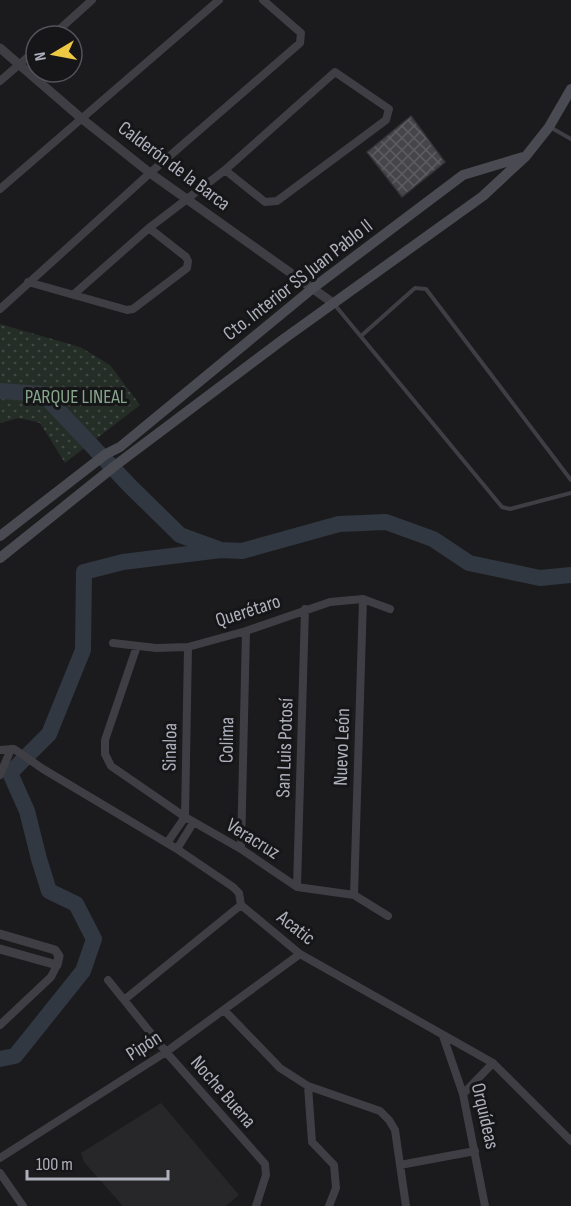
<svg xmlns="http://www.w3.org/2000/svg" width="571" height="1206" font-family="'Sofia Sans Condensed',sans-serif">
	<defs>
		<pattern id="park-dots" width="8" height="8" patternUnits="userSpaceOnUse" patternTransform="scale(1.5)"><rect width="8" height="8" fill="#252d27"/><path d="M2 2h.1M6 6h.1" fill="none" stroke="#424944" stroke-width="1.8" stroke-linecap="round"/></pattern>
		<pattern id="building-cross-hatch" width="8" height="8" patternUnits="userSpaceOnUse" patternTransform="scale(1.5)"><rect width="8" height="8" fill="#45454a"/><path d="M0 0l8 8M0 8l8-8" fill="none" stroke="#5d5d62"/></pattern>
	</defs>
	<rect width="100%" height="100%" fill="#1b1b1d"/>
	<path fill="#27272a" d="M161 1103 239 1195 226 1206H123L84 1162 81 1153Z"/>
	<path fill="url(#park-dots)" d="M0 324 80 347 110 365 140 405 65 463 40 423 19 418 0 423Z"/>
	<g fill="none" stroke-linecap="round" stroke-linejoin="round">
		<path stroke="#313841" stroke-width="16" d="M0 391 43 394 130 486 180 535 221 550 242 551 339 524 386 522 433 539 469 563 540 578 571 575
			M0 1059 15 1056 83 971 94 939 76 904 49 891 39 859 27 811 10 773 49 734 83 650 84 572 123 562 221 550"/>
	</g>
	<path fill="url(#building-cross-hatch)" stroke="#353539" stroke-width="1.5" d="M411 116 445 162 402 197 367 152Z"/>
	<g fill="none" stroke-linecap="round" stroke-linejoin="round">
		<path stroke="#3e3e44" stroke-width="4" d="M550 127 571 139
			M334 304 502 507 510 509 571 493
			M361 336 415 288 426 289 571 480"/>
		<path stroke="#3e3e44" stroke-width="8" d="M52 36 92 0
			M0 81 36 50
			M0 189 219 0
			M28 282 127 310 133 309 187 268 188 261 186 257 149 228
			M73 295 149 228 225 170 335 72 389 109 386 120 277 201 265 202 225 170
			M0 309 150 173 300 43 301 33 263 0
			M113 643 156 648 188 647 246 631 330 602 363 599 390 609
			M137 646 105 740V754L111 766 185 817 241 849 297 887 354 895 388 916
			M0 750 14 749 43 769 177 849 233 887 239 893 241 905 300 954 493 1063 571 1141
			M0 775 11 749
			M167 843 185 817 188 647
			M177 849 193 823
			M241 849 246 631
			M297 887 305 609
			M354 895 363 599
			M108 980 166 1052 265 1164 266 1175 256 1206
			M124 1000 241 905
			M224 1010 280 1068 308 1086 380 1111 389 1120 395 1130 406 1206
			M0 1025 51 977 57 965
			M443 1036 463 1094 485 1206
			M308 1086 312 1142 334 1165 336 1188 329 1206
			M463 1094 493 1063
			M0 1158 166 1052 300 954
			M400 1165 475 1151
			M0 1173 23 1206"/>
		<path stroke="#3e3e44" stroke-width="9" d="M0 48 81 118 150 173 333 303
			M0 934 55 950 59 956 57 965 0 949"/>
		<path stroke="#4a4b52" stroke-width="10" d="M0 536 106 454 120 447 313 288 463 175 523 157
			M0 558 116 465 285 338 483 196 526 156 549 127 571 89"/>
	</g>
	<g text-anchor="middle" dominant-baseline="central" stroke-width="6" stroke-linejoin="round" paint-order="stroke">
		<g font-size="20" fill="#aeb0bc" stroke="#161618">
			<text transform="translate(174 166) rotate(37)">Calderón de la Barca</text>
			<text transform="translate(298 280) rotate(-38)">Cto. Interior SS Juan Pablo II</text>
			<text transform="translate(248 611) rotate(-18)">Querétaro</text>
			<text transform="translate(227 740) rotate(-89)">Colima</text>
			<text transform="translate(170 747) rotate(-89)">Sinaloa</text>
			<text transform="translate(342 747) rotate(-88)">Nuevo León</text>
			<text transform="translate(285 748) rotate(-88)">San Luis Potosí</text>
			<text transform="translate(253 839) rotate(32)">Veracruz</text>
			<text transform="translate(296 928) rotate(38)">Acatic</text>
			<text transform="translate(144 1046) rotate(-33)">Pipón</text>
			<text transform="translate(223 1092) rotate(49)">Noche Buena</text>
			<text transform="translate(485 1116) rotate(77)">Orquídeas</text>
		</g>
		<g font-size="20" fill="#86a68c" stroke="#161618">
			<text x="76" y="397">PARQUE LINEAL</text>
		</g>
	</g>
	<g transform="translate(54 54) rotate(260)"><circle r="28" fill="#161618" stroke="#53545a" stroke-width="1.5"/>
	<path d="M0-4.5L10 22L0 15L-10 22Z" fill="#edc943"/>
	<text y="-9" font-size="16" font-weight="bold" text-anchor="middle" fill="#aeb0bc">N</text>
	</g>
	<path d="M27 1170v9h141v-9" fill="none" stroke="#aeb0bc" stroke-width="3"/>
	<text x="36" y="1170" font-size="18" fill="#aeb0bc" stroke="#161618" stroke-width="4.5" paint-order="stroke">100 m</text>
</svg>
